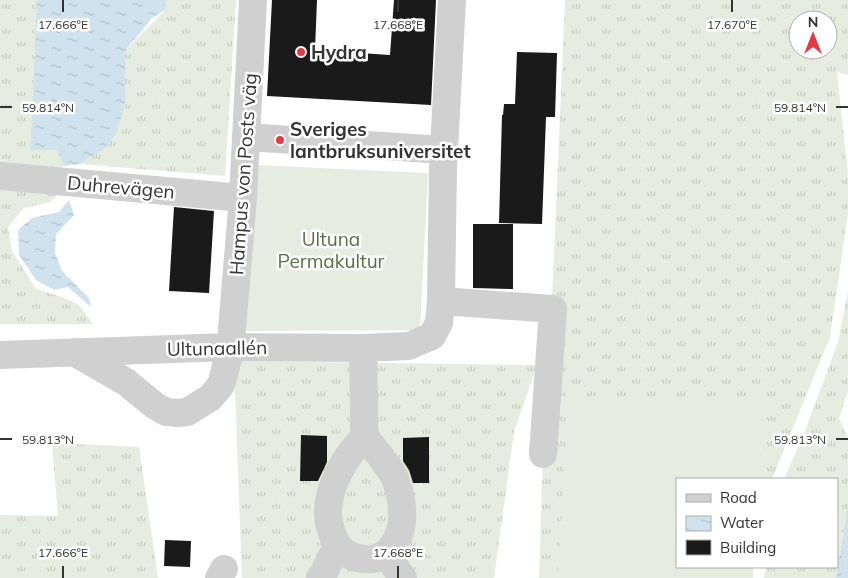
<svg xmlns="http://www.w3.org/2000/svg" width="848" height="578" font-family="Mulish,sans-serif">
	<defs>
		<pattern id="grass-tufts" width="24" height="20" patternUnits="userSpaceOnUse" patternTransform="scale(1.25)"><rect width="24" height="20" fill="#e6ecdf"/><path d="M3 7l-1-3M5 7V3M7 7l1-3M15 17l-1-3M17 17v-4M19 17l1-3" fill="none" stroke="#c6cbc0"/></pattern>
		<pattern id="water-ripples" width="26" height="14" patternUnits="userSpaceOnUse" patternTransform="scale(1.25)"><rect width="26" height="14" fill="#cfe2ee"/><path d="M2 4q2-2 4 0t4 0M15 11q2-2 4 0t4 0" fill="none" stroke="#b2c2cd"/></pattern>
	</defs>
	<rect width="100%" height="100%" fill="#fff"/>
	<path fill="url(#grass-tufts)" fill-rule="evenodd" d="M0 0H37L30 150H57L64 166 55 170 0 165Z
		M165 0H236L225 176 80 164 104 149 125 104V51L165 10Z
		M565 0H848V75L837 72 848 175V213L830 337 772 479H677V567H753V578H539L543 454 553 279ZM798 20H828V50H798Z
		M0 185 62 191 50 202 24 208 8 227 12 251 36 289 62 297 78 304 93 324H0Z
		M848 291V391L839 418 848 438V504L836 578H764L766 567H837V479H784L804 434 838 342Z
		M234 361 537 365 514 432 494 578H242Z
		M52 443 139 447 158 578H0V515L58 516Z"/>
	<path fill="#e6ecdf" d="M255 165 428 173 420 330 242 331Z
		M568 400H763L759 479H677V567H753V578H558Z"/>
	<path fill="url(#water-ripples)" d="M37 0H166L165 10 152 18 125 51V104L116 134 104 149 80 164 64 166 57 150H30Z
		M69 200 74 215 56 234 55 253 62 271 89 298 91 307 68 287 54 290 36 280 19 255 18 230 32 218 59 212Z
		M848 504V578H836Z"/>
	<path fill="#1a1a1a" d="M272 0H317L315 50 390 55 394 0H436L431 105 267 96Z
		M517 52 557 53 555 117H546L542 224 499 223 502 115H503L504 104H515Z
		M174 207 214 211 209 293 169 291Z
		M473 224H513V289L473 288Z
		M301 435 327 436V462L318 481H300Z
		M429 437V483H413L409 470 403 461V438Z
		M165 540 191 541 190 567 164 566Z"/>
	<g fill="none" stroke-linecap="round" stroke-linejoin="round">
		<path stroke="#d0d0d0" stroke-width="28" d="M246 137 444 150
			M0 176 243 198
			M441 301 553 309 543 454
			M363 348C363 366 364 384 364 402 364 412 363 425 365 436 367 441 377 451 381 457 385 463 390 469 394 476 403 497 408 529 391 548 382 559 370 561 357 558 345 555 337 547 333 536 330 528 328 521 328 514 327 489 346 452 366 437
			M74 352 126 382 154 405 166 412 177 413 187 412 210 398 221 385 231 347 232 329 243 198 253 0
			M0 355 231 347 363 348 409 346 432 336 439 323 441 301 443 168 452 0
			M386 554 403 578
			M219 578 224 569
			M320 578 325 571 330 559 339 547"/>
	</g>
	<path fill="none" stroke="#333" stroke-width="2" d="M63 0V12M398 0V12M732 0V12M0 107H12M836 107H848M0 439H12M836 439H848M63 566V578M398 566V578"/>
	<g fill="#e63946" stroke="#fff" stroke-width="2">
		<circle cx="301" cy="52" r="5"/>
		<circle cx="280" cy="140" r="5"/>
	</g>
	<g text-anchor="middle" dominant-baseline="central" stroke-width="5" stroke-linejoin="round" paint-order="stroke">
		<g font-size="19" font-weight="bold" fill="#333" stroke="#fff" text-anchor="start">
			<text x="311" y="52">Hydra</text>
			<text x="290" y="129">Sveriges<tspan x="290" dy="22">lantbruksuniversitet</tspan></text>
		</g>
		<g font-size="19" fill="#333" stroke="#fff">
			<text transform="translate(243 174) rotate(-86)">Hampus von Posts väg</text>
			<text transform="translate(121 187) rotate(5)">Duhrevägen</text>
			<text transform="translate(217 348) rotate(-1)">Ultunaallén</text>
		</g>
		<g font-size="19" fill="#56703f" stroke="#fff">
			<text x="331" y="239">Ultuna<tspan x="331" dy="22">Permakultur</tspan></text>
		</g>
	</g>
	<g font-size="12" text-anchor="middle" fill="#333" stroke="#fff" stroke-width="5" stroke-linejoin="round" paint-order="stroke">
		<text x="63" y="29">17.666°E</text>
		<text x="398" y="29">17.668°E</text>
		<text x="732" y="29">17.670°E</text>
		<text x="48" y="112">59.814°N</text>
		<text x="800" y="112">59.814°N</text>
		<text x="48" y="444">59.813°N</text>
		<text x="800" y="444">59.813°N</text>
		<text x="63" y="557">17.666°E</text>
		<text x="398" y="557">17.668°E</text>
	</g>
	<rect x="676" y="478" width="162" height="90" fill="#ffffff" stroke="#adadad"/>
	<rect x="686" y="494" width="25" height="8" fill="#d0d0d0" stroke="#adadad"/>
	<text x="720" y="503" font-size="15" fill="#333333">Road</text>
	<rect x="686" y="516" width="25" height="15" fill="url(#water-ripples)" stroke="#adadad"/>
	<text x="720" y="528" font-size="15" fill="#333333">Water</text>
	<rect x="686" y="540" width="25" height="15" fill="#1a1a1a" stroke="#adadad"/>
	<text x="720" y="553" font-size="15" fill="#333333">Building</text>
	<g transform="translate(813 35)"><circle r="24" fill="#ffffff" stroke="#adadad"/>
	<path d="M0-4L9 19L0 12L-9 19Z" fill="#e63946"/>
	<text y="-8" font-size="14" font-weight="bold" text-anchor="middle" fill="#333333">N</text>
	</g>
</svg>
